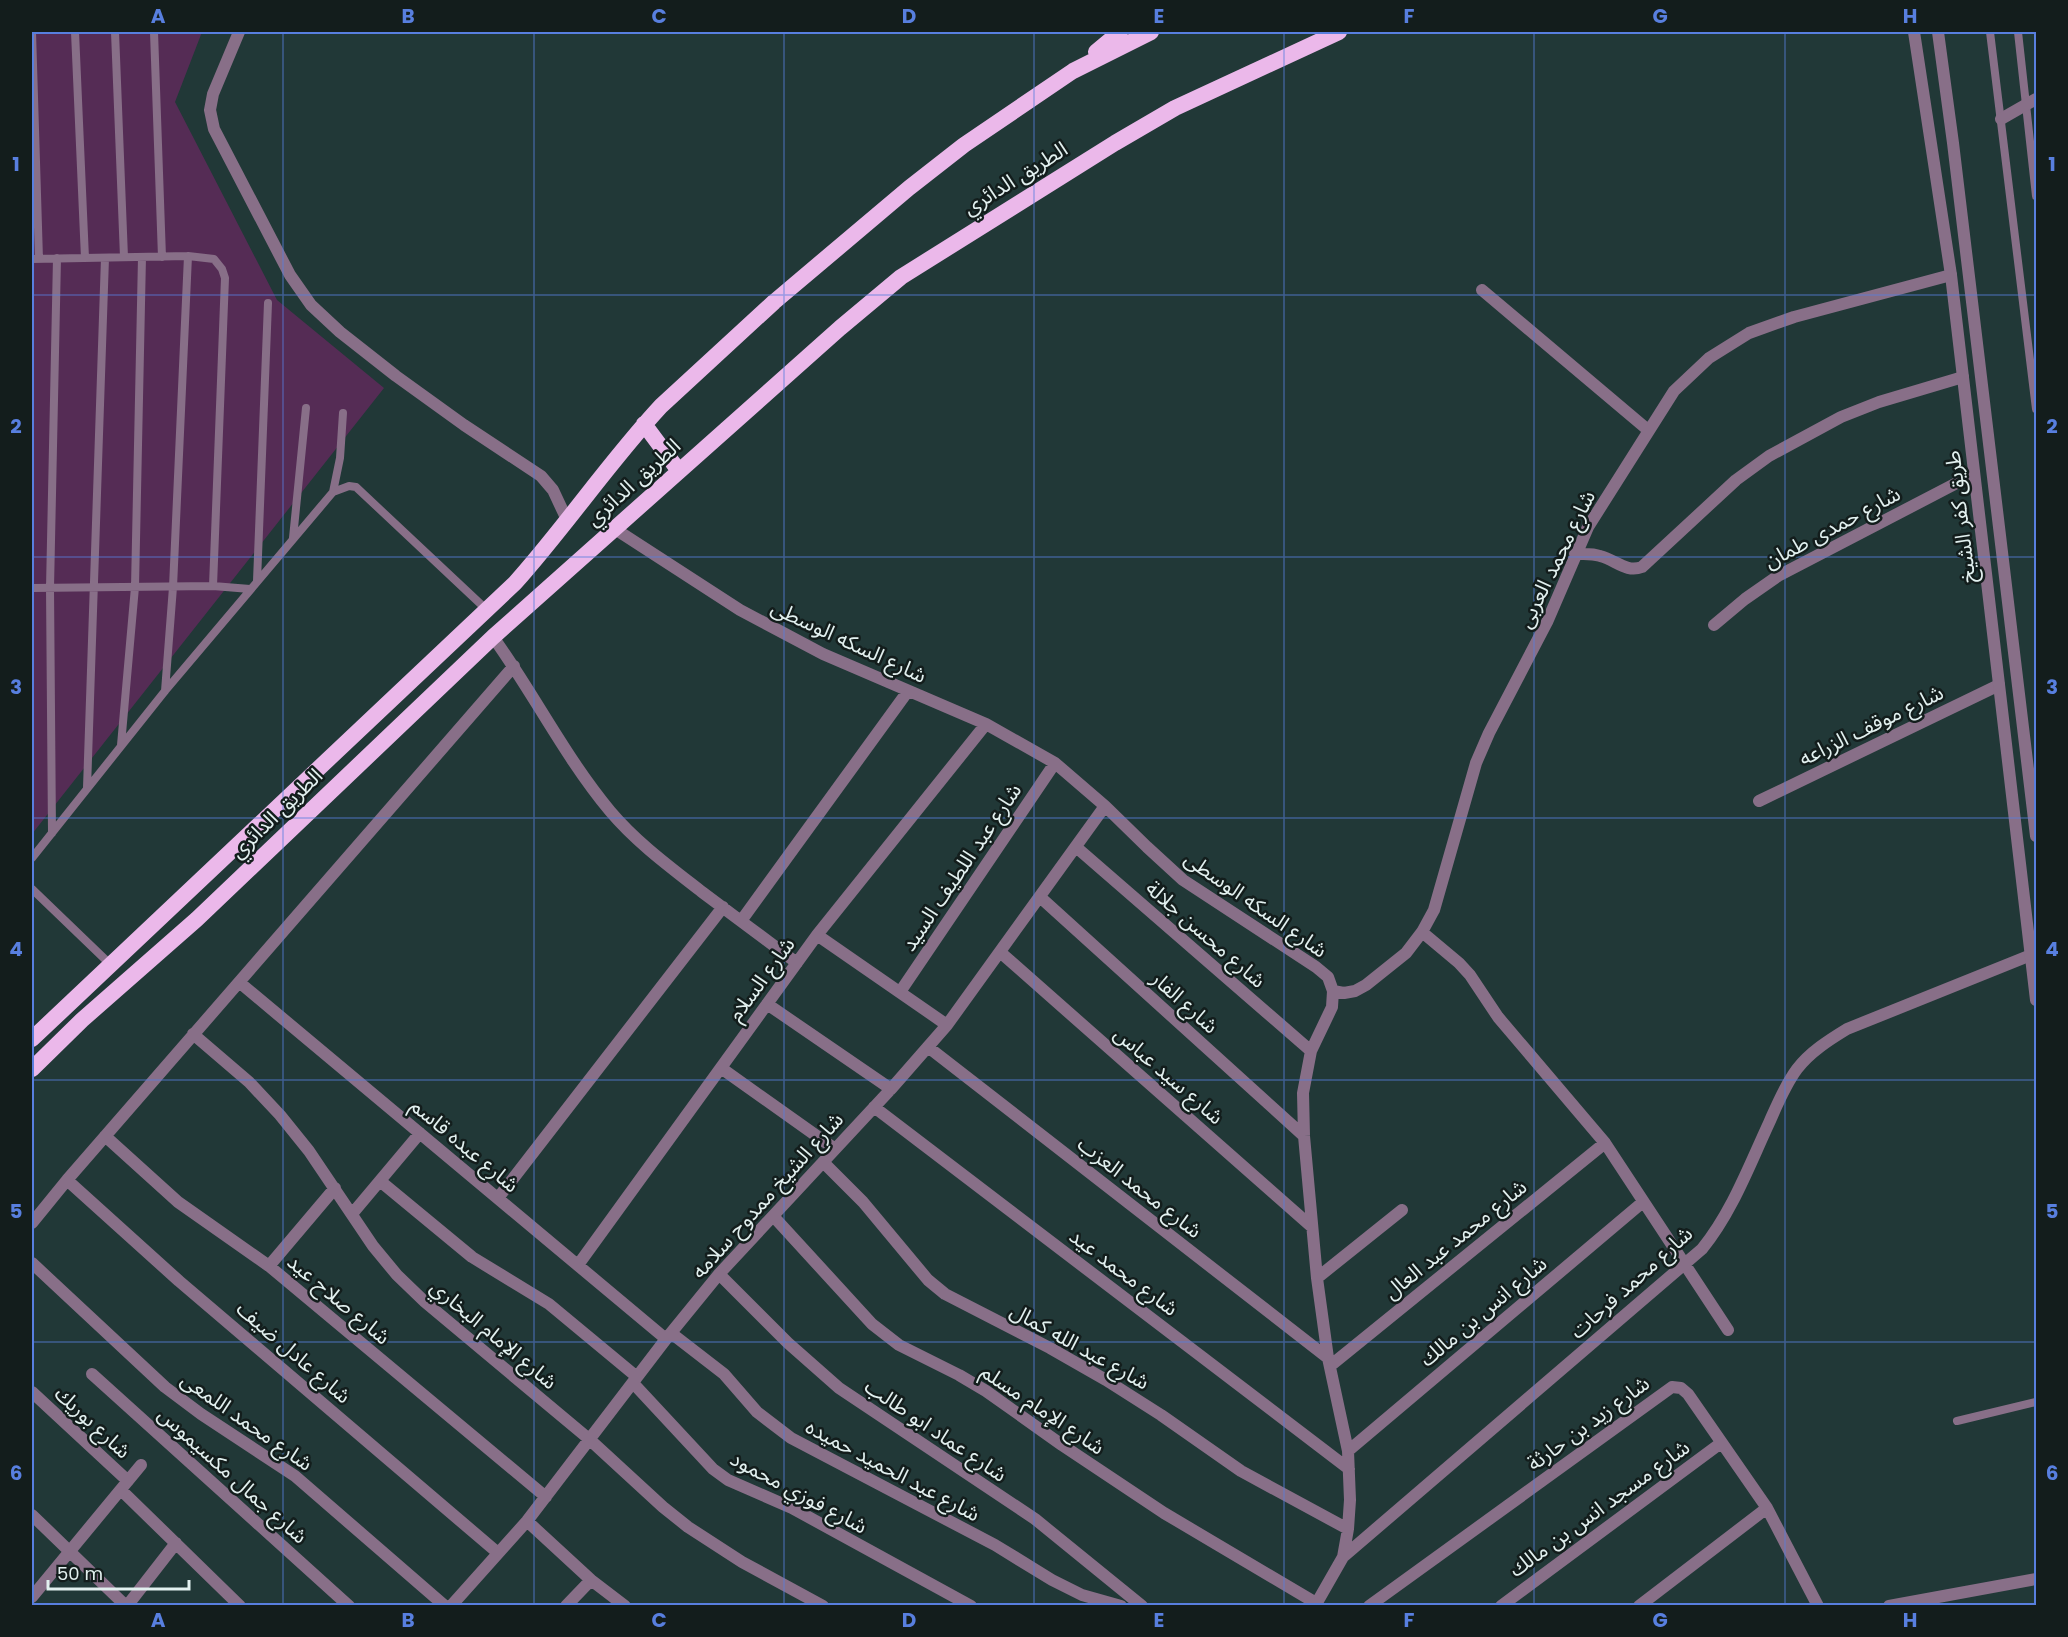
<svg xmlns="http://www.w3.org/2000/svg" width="2068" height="1637" font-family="Poppins,'Noto Sans Arabic',sans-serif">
	<rect width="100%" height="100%" fill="#213837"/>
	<path fill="#552c55" d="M32 32H202L175 102 277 300 384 388 32 834Z"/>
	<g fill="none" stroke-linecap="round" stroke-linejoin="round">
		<path stroke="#886f88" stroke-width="8" d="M32 32 39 259
			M75 32 85 258
			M115 32 124 257
			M154 32 162 257
			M1990 32 2036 409
			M2018 32 2036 196
			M32 259 188 256 214 259 222 269 225 278 213 586
			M333 492 349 486 356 487 487 610
			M293 538 306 408
			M257 581 268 303
			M32 588 213 586 250 589
			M165 691 173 587 188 256
			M121 745 135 587 142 257
			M87 788 105 258
			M52 833 50 588 57 258
			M32 858 165 691 333 492 340 458 343 413
			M32 889 111 965
			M1957 1421 2036 1402"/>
		<path stroke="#886f88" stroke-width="12" d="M239 32 213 94 210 110 214 129 290 275 311 305 340 332 396 376 464 425 541 476 553 490 568 522
			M2001 119 2036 99
			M1482 290 1648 430
			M615 529 740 610 823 654 986 724 1055 763 1105 806 1147 847 1183 880 1316 967 1328 977 1333 991 1332 1007 1311 1051 1303 1093 1304 1136 1317 1278 1328 1358 1348 1451 1350 1500 1348 1529 1343 1557 1315 1606
			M1575 554C1584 554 1592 553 1600 556 1616 560 1626 573 1642 567L1736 480 1769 456 1841 417 1879 402 1963 377
			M1714 625 1745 599 1778 576 1974 474
			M493 637C534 694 565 757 610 811 636 842 670 867 702 892 734 916 765 939 797 963
			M1759 801 1999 685
			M1076 847 1311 1051
			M1040 897 1304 1136
			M741 921 908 691
			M1422 932 1459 963 1470 975 1498 1017 1605 1143 1728 1330
			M817 935 947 1025
			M1000 952 1312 1227
			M239 982 666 1339
			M1333 991 1344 993 1355 991 1366 985 1406 953 1422 932 1434 910 1476 763 1489 733 1547 622 1588 527 1674 391 1709 358 1749 333 1794 317 1951 275
			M900 992 1055 763
			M767 1004 891 1089
			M193 1034 249 1082 280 1115 309 1151 373 1246 397 1275 425 1302 589 1439 663 1507 688 1527 742 1562 823 1606
			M928 1047 1328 1358
			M721 1068 835 1149
			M874 1107 1349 1469
			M105 1136 178 1202 269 1266 546 1497
			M823 1162 863 1202 928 1280 945 1294 1050 1348 1106 1380 1161 1415 1241 1471 1348 1529
			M67 1180 179 1281 498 1553
			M380 1181 472 1257 549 1304 637 1377
			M498 1198 723 907
			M352 1214 420 1133
			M774 1217 872 1324 899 1345 959 1375 986 1391 1062 1445 1164 1513 1316 1603
			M32 1223 67 1180 514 666
			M32 1263 165 1387 201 1414 295 1476 445 1606
			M578 1265 817 935 986 724
			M269 1266 335 1188
			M719 1274 788 1343 839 1388 1035 1519 1142 1606
			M1317 1278 1402 1210
			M671 1333 724 1374 757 1412 791 1438 995 1545 1052 1580 1082 1595 1121 1606
			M1330 1366 1605 1143
			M92 1374 349 1606
			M633 1383 713 1469 728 1480 792 1508 971 1606
			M32 1392 128 1481
			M1348 1451 1643 1202
			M121 1490 240 1606
			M32 1515 126 1606
			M527 1521 591 1580 625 1606
			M1343 1557 1702 1249C1732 1212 1749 1166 1769 1123 1777 1105 1785 1085 1797 1069 1810 1052 1829 1040 1847 1029L2031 955
			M32 1597 141 1465
			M127 1606 176 1543
			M451 1606 527 1521 666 1339 719 1274 891 1089 947 1025 1105 806
			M566 1606 591 1580
			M1369 1606 1672 1387 1681 1388 1688 1394 1767 1508 1818 1606
			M1501 1606 1721 1443
			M1639 1606 1767 1508
			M1889 1606 2036 1579"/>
		<path stroke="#886f88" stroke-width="12" d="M1914 32 1951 275 2036 1000
			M1938 32 1953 143 2036 836"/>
		<path stroke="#ebb8ea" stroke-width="16" d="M1096 52 1120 32
			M644 424 679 471
			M32 1039 515 583C566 526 609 462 661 406L774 302 909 188 964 145 1073 71 1151 32
			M32 1069 82 1020 197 919 493 637 840 328 901 277 1115 143 1175 108 1339 32"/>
	</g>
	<path fill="none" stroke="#587fdf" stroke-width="1.5" stroke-opacity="0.55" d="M283 32V1606M534 32V1606M784 32V1606M1034 32V1606M1284 32V1606M1534 32V1606M1785 32V1606M32 295H2036M32 557H2036M32 818H2036M32 1080H2036M32 1342H2036"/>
	<g text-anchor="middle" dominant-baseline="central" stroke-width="5" stroke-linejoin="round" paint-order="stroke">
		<g font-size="21" fill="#e2f0ef" stroke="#131d1c">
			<text transform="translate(1015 178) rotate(-32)">الطريق الدائري</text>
			<text transform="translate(633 482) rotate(-42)">الطريق الدائري</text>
			<text transform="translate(1960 517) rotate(-97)">طريق كفر الشيخ</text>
			<text transform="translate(1832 527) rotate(-28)">شارع حمدى طمان</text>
			<text transform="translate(1556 559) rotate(-64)">شارع محمد العربى</text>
			<text transform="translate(849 641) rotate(25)">شارع السكه الوسطى</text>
			<text transform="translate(1871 725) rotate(-26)">شارع موقف الزراعه</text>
			<text transform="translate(276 813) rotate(-44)">الطريق الدائري</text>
			<text transform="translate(961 867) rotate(-56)">شارع عبد اللطيف السيد</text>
			<text transform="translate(1256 904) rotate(35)">شارع السكه الوسطى</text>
			<text transform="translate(1206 934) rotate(41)">شارع محسن جلالة</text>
			<text transform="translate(761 979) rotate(-54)">شارع السلام</text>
			<text transform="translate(1185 1002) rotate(42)">شارع الفار</text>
			<text transform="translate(1169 1075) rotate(41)">شارع سيد عباس</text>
			<text transform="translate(465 1145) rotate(40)">شارع عبده قاسم</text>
			<text transform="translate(1140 1187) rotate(38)">شارع محمد العزب</text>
			<text transform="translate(767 1195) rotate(-48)">شارع الشيخ ممدوح سلامه</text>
			<text transform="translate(1455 1239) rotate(-39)">شارع محمد عبد العال</text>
			<text transform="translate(1124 1272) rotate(37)">شارع محمد عيد</text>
			<text transform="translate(1631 1282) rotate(-42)">شارع محمد فرحات</text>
			<text transform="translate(339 1299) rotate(40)">شارع صلاح عيد</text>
			<text transform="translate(1483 1311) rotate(-40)">شارع انس بن مالك</text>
			<text transform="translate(494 1334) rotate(40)">شارع الإمام البخاري</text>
			<text transform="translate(1080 1346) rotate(29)">شارع عبد الله كمال</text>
			<text transform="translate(294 1352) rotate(41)">شارع عادل ضيف</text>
			<text transform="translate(1043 1409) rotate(34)">شارع الإمام مسلم</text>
			<text transform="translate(247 1421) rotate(35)">شارع محمد اللمعى</text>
			<text transform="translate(93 1422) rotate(43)">شارع بوريك</text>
			<text transform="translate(1588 1423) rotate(-36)">شارع زيد بن حارثة</text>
			<text transform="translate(936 1430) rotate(34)">شارع عماد ابو طالب</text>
			<text transform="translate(893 1470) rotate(28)">شارع عبد الحميد حميده</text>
			<text transform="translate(233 1475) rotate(42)">شارع جمال مكسيموس</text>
			<text transform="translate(799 1492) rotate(28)">شارع فوزي محمود</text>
			<text transform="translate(1599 1508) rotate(-36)">شارع مسجد انس بن مالك</text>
		</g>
	</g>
	<rect width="2068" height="1637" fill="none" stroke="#131d1c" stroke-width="66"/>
	<path d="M48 1580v9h141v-9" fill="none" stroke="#e2f0ef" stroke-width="3"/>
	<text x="57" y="1580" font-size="18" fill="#e2f0ef" stroke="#131d1c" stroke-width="4.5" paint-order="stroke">50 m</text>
	<rect x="33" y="33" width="2002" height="1571" fill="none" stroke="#587fdf" stroke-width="2"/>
	<g font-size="20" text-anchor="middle" font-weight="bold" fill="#587fdf">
		<text x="158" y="23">A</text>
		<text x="408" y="23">B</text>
		<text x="659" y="23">C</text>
		<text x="909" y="23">D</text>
		<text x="1159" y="23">E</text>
		<text x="1409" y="23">F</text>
		<text x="1660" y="23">G</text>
		<text x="1910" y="23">H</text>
		<text x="16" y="171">1</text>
		<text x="2052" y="171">1</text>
		<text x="16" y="433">2</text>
		<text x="2052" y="433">2</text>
		<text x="16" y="694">3</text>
		<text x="2052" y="694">3</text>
		<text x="16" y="956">4</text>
		<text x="2052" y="956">4</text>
		<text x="16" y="1218">5</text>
		<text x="2052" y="1218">5</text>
		<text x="16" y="1480">6</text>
		<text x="2052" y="1480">6</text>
		<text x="158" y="1627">A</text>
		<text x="408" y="1627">B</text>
		<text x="659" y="1627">C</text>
		<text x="909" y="1627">D</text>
		<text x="1159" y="1627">E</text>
		<text x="1409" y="1627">F</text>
		<text x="1660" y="1627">G</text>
		<text x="1910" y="1627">H</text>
	</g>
</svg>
